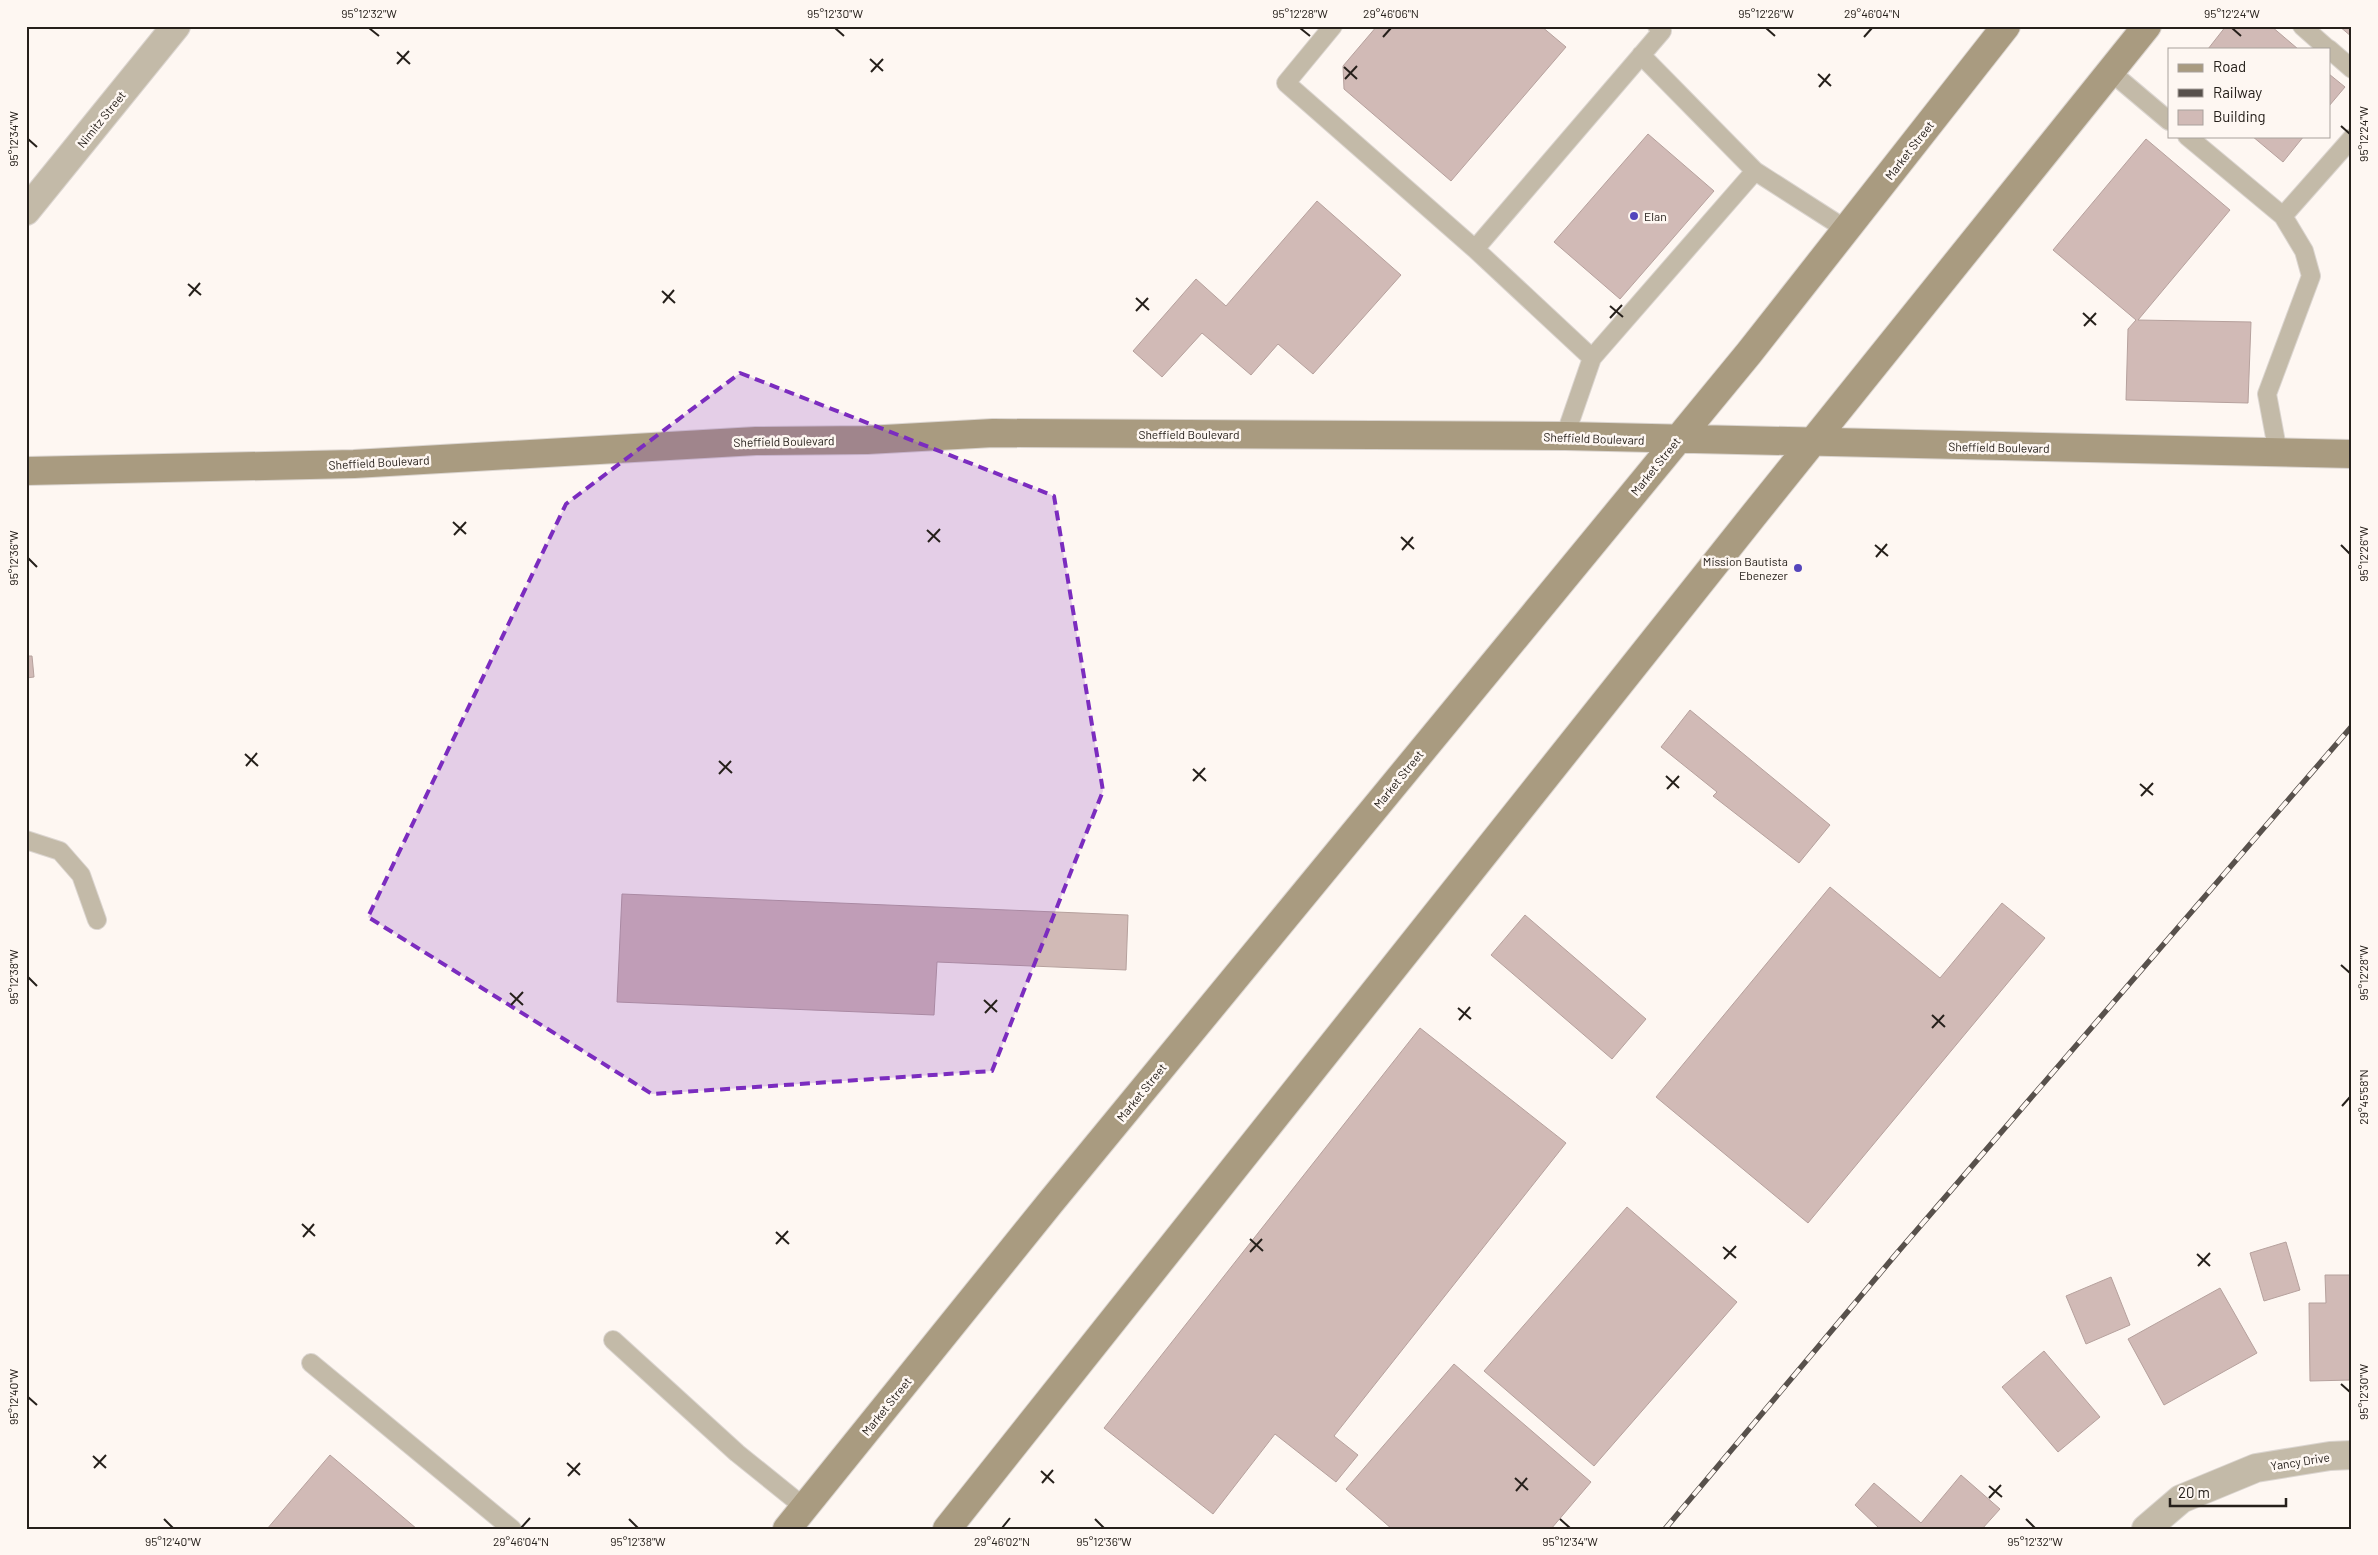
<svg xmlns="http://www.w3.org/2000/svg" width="2378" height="1555" font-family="Barlow,sans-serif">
	<rect width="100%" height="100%" fill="#fef7f2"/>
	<path fill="#d1bab6" stroke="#b6a19d" d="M1377 26H1541L1566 47 1451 181 1344 89 1343 66Z
		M2226 26H2271L2298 49H2208Z
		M2339 26H2352V37Z
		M2329 74 2345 87 2329 106Z
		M1648 134 1714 191 1620 299 1554 242Z
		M2252 136H2304L2283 162Z
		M2146 139 2230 210 2138 320 2251 322 2248 403 2126 400 2128 329 2136 320 2053 250Z
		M1317 201 1401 275 1313 374 1278 344 1251 375 1202 333 1162 377 1133 351 1196 279 1226 306Z
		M26 656H32L34 677 26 678Z
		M1690 710 1830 825 1799 863 1713 796 1717 792 1661 747Z
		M1830 887 1940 978 2002 903 2045 938 1808 1223 1656 1097Z
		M622 894 1128 915 1126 970 937 962 934 1015 617 1002Z
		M1525 915 1646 1019 1612 1059 1491 955Z
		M1420 1028 1566 1143 1334 1436 1358 1455 1336 1482 1275 1434 1213 1514 1104 1428Z
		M1627 1207 1737 1302 1594 1466 1484 1371Z
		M2286 1242 2300 1290 2264 1301 2250 1253Z
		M2325 1275H2352V1380L2310 1381 2309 1303H2326Z
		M2111 1277 2130 1325 2086 1344 2066 1296Z
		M2220 1288 2257 1353 2164 1405 2128 1339Z
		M2044 1351 2100 1417 2058 1452 2002 1387Z
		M1454 1364 1591 1482 1551 1529H1392L1346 1489Z
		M330 1455 417 1529H267Z
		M1961 1475 2000 1509 1982 1529H1880L1855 1505 1874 1483 1921 1523Z"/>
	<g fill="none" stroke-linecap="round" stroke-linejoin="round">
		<defs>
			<path id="lane" d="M1333 26 1286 83 1475 249
				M2302 26 2328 49
				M2329 49 2352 69
				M1641 55 1755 171 1847 230
				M2111 72 2169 121
				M2187 136 2283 216 2352 138
				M1592 358 1475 249 1662 31 1657 26
				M1565 436 1592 358 1755 171
				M2278 453 2267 394 2311 276 2304 251 2283 216
				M26 840 60 851 81 875 97 920
				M613 1340 737 1453 804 1507
				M311 1363 512 1529"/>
			<path id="street" d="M26 211 176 26
				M2146 1529 2181 1499 2256 1468 2330 1456 2352 1455"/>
			<path id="secondary" d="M26 471 354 464 756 441 867 440 993 433 1565 436 2352 454
				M787 1529 1050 1203 1749 353 2006 26
				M947 1529 1753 516 2147 26"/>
		</defs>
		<use href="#lane" stroke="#dbd5d0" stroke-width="20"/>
		<use href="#street" stroke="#dbd5d0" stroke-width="30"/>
		<use href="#secondary" stroke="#dbd5d0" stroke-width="30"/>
		<use href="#lane" stroke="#c3baa8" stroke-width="18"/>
		<use href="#street" stroke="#c3baa8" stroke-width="28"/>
		<use href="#secondary" stroke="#a99b80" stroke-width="28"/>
		<defs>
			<path id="rail" d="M1665 1529 1897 1253 2352 726"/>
		</defs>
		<use href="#rail" stroke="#58514c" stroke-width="5.5"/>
		<use href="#rail" stroke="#fef7f2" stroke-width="4" stroke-dasharray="11" stroke-linecap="butt"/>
	</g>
	<path fill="#7b2cbf" fill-opacity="0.2" stroke="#7b2cbf" stroke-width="4" stroke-dasharray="10 6" stroke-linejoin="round" d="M740 373 1054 496 1103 791 992 1071 652 1094 368 917 566 504Z"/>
	<path fill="none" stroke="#26201b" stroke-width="2" d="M369 28 379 36M835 28 844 36M1300 28 1310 36M1766 28 1775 36M2232 28 2241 36M1383 37 1391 28M1864 37 1872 28M397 52 410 64M870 59 883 71M397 64 409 51M1344 67 1357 79M871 72 883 59M1818 74 1831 86M1345 79 1357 66M1819 87 1830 74M2341 126 2350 134M28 139 37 147M188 284 201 295M662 291 675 303M189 296 200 283M1136 298 1149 310M663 303 674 290M1610 306 1623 317M1136 311 1148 298M2083 313 2096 325M1610 318 1622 305M2084 326 2096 313M453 522 466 534M927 530 940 542M454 535 466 522M1401 537 1414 549M928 542 940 529M1875 545 1888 556M2341 545 2350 554M1402 550 1413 537M1876 557 1887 544M28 558 37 567M245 754 258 766M719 761 732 773M246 766 257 753M1193 769 1206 781M719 774 731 761M1666 776 1679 788M1193 781 1205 768M2140 784 2153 795M1667 789 1679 776M2141 796 2153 783M2341 965 2350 973M28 977 37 986M510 993 523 1005M984 1000 997 1012M511 1005 523 992M1458 1008 1471 1019M985 1013 997 1000M1932 1015 1945 1027M1459 1020 1470 1007M1932 1028 1944 1015M2342 1106 2350 1097M302 1224 315 1236M776 1232 789 1244M303 1237 314 1224M1250 1239 1263 1251M776 1244 788 1231M1723 1247 1736 1258M1250 1252 1262 1239M2197 1254 2210 1266M1724 1259 1736 1246M2198 1266 2210 1253M2341 1384 2350 1392M28 1397 37 1405M93 1456 106 1468M567 1463 580 1475M94 1468 106 1455M1041 1471 1054 1483M568 1476 580 1463M1515 1478 1528 1490M1042 1483 1053 1470M1989 1486 2002 1497M1516 1491 1527 1478M1989 1498 2001 1485M164 1519 173 1528M629 1519 638 1528M1095 1519 1104 1528M1560 1519 1570 1528M2026 1519 2035 1528M521 1528 530 1518M1002 1528 1010 1518"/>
	<g fill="#5445bc" stroke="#fef7f2" stroke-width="2">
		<circle cx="1634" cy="216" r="5"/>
		<circle cx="1798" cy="568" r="5"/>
	</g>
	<g text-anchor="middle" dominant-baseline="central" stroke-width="5" stroke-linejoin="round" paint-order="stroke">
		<g font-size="12" fill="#26201b" stroke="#fef7f2">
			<text transform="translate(101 119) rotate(-51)">Nimitz Street</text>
			<text transform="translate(1909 150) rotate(-52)">Market Street</text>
			<text x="1189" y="434">Sheffield Boulevard</text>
			<text transform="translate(1594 438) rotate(2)">Sheffield Boulevard</text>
			<text transform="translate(784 441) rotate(-1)">Sheffield Boulevard</text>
			<text transform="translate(1999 447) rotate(1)">Sheffield Boulevard</text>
			<text transform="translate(379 462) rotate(-3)">Sheffield Boulevard</text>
			<text transform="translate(1655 466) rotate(-51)">Market Street</text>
			<text transform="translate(1398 779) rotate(-51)">Market Street</text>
			<text transform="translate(1141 1092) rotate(-51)">Market Street</text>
			<text transform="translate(886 1406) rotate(-51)">Market Street</text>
			<text transform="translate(2300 1461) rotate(-9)">Yancy Drive</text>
		</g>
		<g font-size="12" fill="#26201b" stroke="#fef7f2" text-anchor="start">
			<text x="1644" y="216">Elan</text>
			<text x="1788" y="561" text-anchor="end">Mission Bautista<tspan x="1788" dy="14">Ebenezer</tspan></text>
		</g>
	</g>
	<rect width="2378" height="1555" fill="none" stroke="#fef7f2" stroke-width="55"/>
	<rect x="2168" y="48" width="162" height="90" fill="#fef7f2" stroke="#a8a19c"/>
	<rect x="2178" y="64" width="25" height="8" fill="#a99b80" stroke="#a8a19c"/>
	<text x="2213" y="72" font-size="15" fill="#26201b">Road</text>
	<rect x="2178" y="89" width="25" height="8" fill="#58514c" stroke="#a8a19c"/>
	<text x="2213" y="98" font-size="15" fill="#26201b">Railway</text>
	<rect x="2178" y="110" width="25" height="15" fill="#d1bab6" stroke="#a8a19c"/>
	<text x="2213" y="122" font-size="15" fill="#26201b">Building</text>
	<path d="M2170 1498v8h116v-8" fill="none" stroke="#26201b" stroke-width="2.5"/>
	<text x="2178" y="1498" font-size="15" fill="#26201b" stroke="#fef7f2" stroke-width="4" paint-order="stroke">20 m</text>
	<rect x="28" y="28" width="2322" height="1500" fill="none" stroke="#26201b" stroke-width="2"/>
	<g font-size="12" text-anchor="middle" fill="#26201b">
		<text x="369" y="18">95°12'32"W</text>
		<text x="835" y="18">95°12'30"W</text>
		<text x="1300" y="18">95°12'28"W</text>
		<text x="1391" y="18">29°46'06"N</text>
		<text x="1766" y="18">95°12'26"W</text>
		<text x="1872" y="18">29°46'04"N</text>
		<text x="2232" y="18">95°12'24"W</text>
		<text transform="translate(2364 134) rotate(-90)" y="4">95°12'24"W</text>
		<text transform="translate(14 139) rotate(-90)" y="4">95°12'34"W</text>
		<text transform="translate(2364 554) rotate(-90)" y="4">95°12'26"W</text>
		<text transform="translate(14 558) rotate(-90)" y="4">95°12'36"W</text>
		<text transform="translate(2364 973) rotate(-90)" y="4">95°12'28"W</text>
		<text transform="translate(14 977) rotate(-90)" y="4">95°12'38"W</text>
		<text transform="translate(2364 1097) rotate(-90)" y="4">29°45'58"N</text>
		<text transform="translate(2364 1392) rotate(-90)" y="4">95°12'30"W</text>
		<text transform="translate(14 1397) rotate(-90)" y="4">95°12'40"W</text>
		<text x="173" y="1546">95°12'40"W</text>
		<text x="521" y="1546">29°46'04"N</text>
		<text x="638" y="1546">95°12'38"W</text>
		<text x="1002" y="1546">29°46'02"N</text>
		<text x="1104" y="1546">95°12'36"W</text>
		<text x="1570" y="1546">95°12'34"W</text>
		<text x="2035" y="1546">95°12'32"W</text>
	</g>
</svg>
